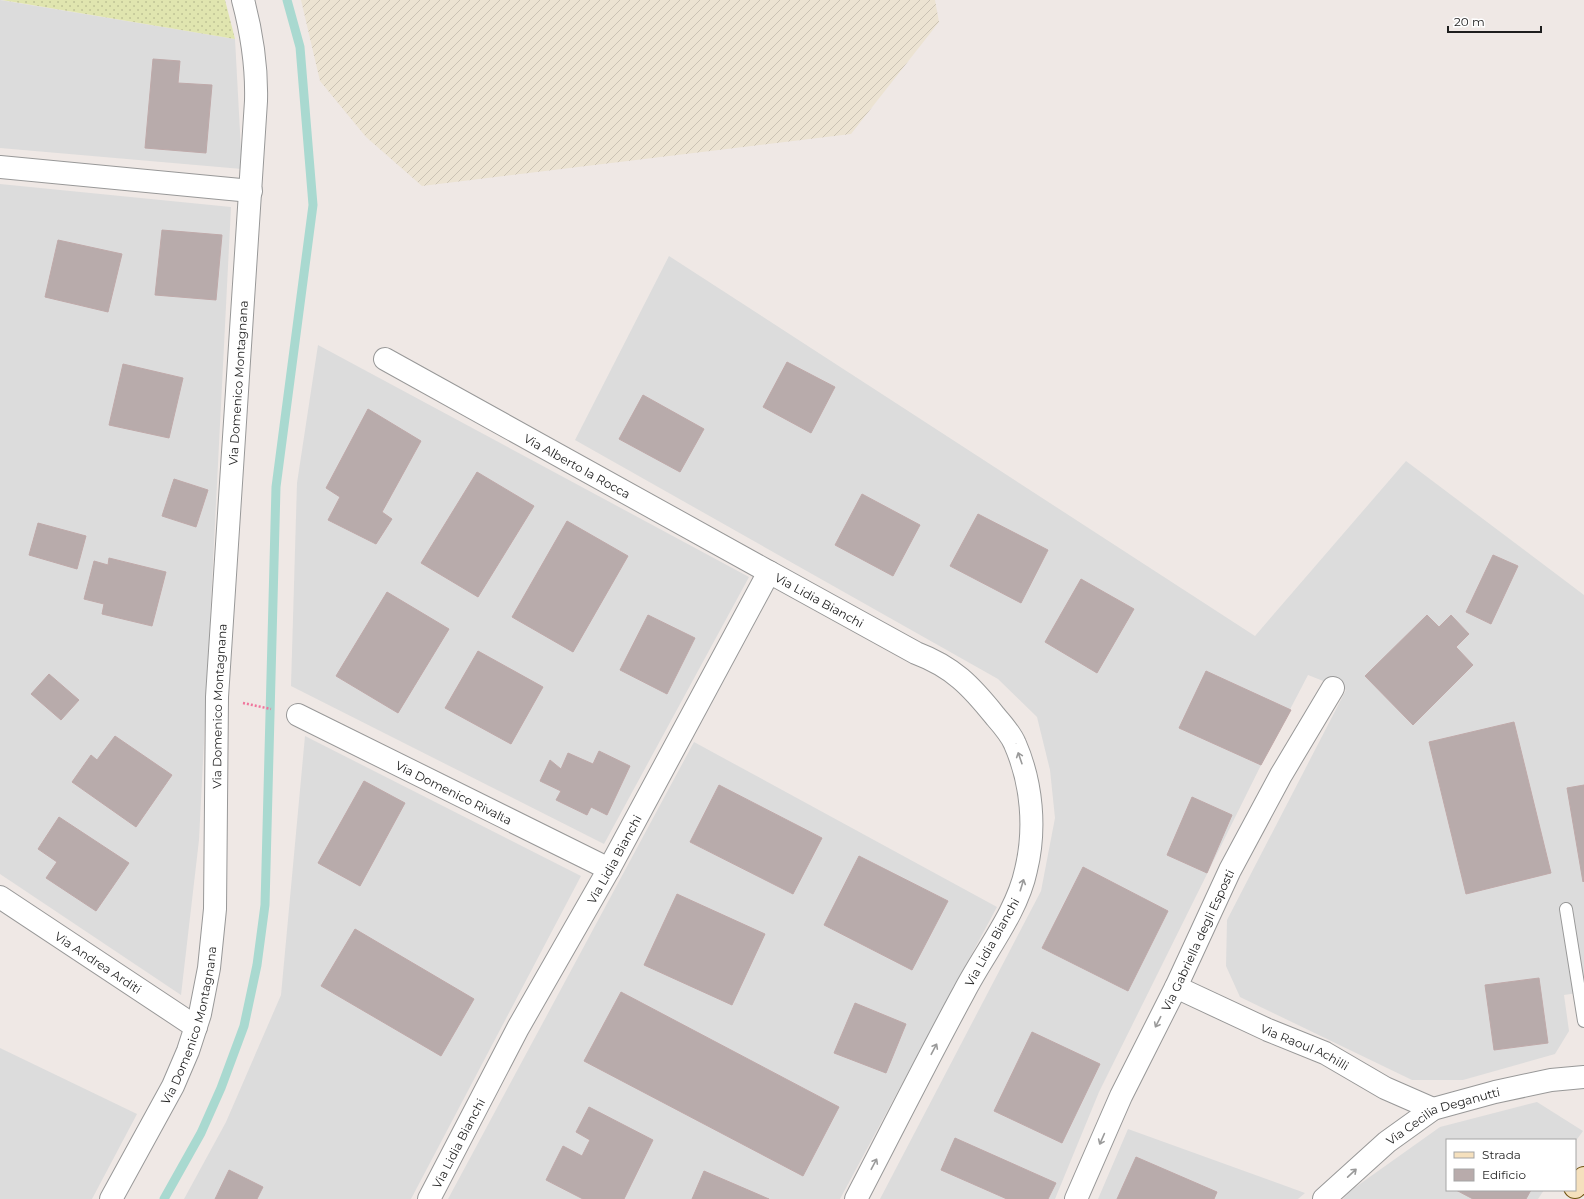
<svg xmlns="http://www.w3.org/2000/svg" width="1584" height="1199" font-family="Montserrat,sans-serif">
	<defs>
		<pattern id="farmland-furrows" width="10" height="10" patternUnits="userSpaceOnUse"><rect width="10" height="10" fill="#ece3d2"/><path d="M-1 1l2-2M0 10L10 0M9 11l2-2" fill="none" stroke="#cac2b4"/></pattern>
		<pattern id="grass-dots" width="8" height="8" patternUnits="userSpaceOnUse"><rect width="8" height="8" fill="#e0e5af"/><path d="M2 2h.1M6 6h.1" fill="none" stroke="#c0c496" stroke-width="1.8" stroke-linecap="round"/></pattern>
	</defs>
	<rect width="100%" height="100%" fill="#efe8e5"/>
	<path fill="#dcdcdc" d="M0 0 235 39 242 169 0 148Z
		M0 184 231 207 199 840 181 995 0 874Z
		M669 256 1255 636 1406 461 1584 595V992L1564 995 1569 1031 1555 1054 1463 1080H1412L1240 997 1226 966 1227 920 1346 690 1308 675 1261 765 1099 1092 1055 1199H880L1041 891 1055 818 1050 770 1037 717 998 679 575 440Z
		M318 345 749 577 604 844 291 686 297 483Z
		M305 736 581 876 411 1199H184L226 1122 281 995Z
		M694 742 997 907 840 1199H448Z
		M0 1048 137 1114 92 1199H0Z
		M1537 1102 1583 1131 1575 1142V1140H1447V1190H1544L1538 1199H1343L1350 1191 1440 1127Z
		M1128 1129 1305 1193 1298 1199H1098Z"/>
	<path fill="url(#farmland-furrows)" d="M301 0H935L939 22 851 134 422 186 366 137 320 81Z"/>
	<path fill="url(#grass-dots)" d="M2 0H225L235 39Z"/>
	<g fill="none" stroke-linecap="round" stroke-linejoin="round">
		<path stroke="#a9d9d0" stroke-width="9" d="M164 1199 201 1133 221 1088 244 1026 257 965 265 905 276 487 313 205 300 47 287 0"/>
	</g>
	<path fill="#b8abab" stroke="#bfa9a9" d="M153 59 180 61 178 83 212 85 206 153 145 148Z
		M162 230 222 235 216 300 155 295Z
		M58 240 122 254 108 312 45 297Z
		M787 362 835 387 811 433 763 407Z
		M123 364 183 378 169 438 109 425Z
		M643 395 704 429 680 472 619 439Z
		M368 409 421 441 382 512 392 519 376 544 328 520 340 497 326 488Z
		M477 472 534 506 478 597 421 563Z
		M174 479 208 490 196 527 162 516Z
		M862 494 920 525 893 576 835 545Z
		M978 514 1048 550 1021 603 950 566Z
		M567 521 628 556 573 652 512 617Z
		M38 523 86 536 77 569 29 555Z
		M1493 555 1518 566 1491 624 1466 612Z
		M109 558 166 572 152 626 102 614 104 604 84 599 94 561 108 565Z
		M1081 579 1134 609 1097 673 1045 642Z
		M387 592 449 629 398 713 336 676Z
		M648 615 695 638 667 694 620 670Z
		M1427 615 1439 627 1451 615 1469 634 1456 647 1473 665 1413 725 1365 676Z
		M478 651 543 687 511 744 445 708Z
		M1206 671 1291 710 1261 765 1179 728Z
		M49 674 79 700 61 720 31 694Z
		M1514 722 1551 873 1466 894 1429 742Z
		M115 736 172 775 136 827 72 782 91 755 97 760Z
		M599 751 630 766 607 815 591 807 587 815 556 800 561 791 540 781 550 760 561 769 568 753 593 764Z
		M364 781 405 803 360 886 318 863Z
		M719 785 822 838 793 894 690 842Z
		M1584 785V881L1583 882 1567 788Z
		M1192 797 1232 815 1207 873 1167 855Z
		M59 817 129 863 96 911 46 878 57 862 38 849Z
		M859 856 948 901 912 970 824 925Z
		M1083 867 1168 911 1128 991 1042 948Z
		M677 894 765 934 732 1005 644 965Z
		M355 929 474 999 441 1056 321 986Z
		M1539 978 1548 1043 1494 1050 1485 985Z
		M621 992 839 1107 803 1176 584 1061Z
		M855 1003 906 1024 886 1073 834 1053Z
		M1032 1032 1100 1064 1062 1143 994 1111Z
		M589 1107 653 1140 624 1199H583L546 1180 563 1146 582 1156 590 1140 576 1132Z
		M955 1138 1056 1183 1048 1199H1007L941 1170Z
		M1136 1157 1217 1192 1214 1199H1117Z
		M229 1170 263 1187 257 1199H215Z
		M704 1171 769 1199H692Z
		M1456 1190H1531L1526 1199H1473Z"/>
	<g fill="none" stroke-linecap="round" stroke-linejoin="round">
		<defs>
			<path id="lane" d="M1566 909 1584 1021"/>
			<g id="street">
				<path d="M0 167 251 191"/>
				<path id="s1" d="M385 359 769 572"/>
				<path id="s2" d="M298 715 609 869"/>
				<path id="s3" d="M0 897 196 1027"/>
				<path id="s4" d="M1176 987 1268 1030 1325 1053 1385 1088 1433 1109"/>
				<path id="s5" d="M111 1199 173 1086 188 1051 200 1014 209 968 215 909 217 697 256 101C257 66 252 34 243 0"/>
				<path id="s6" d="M429 1199 518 1028 609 869 769 572 916 653C953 667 971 686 995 716 1002 724 1011 734 1015 744 1032 783 1036 829 1026 870 1017 913 984 953 964 992 927 1060 892 1130 856 1199"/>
				<path id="s7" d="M1076 1199 1121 1096 1176 987 1230 870 1281 775 1333 688"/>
				<path id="s8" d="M1324 1199 1387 1142 1433 1109 1495 1092 1551 1080 1584 1077"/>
			</g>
			<path id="secondary" d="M1575 1187 1584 1178"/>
		</defs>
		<use href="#lane" stroke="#989898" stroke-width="14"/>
		<use href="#street" stroke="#989898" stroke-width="24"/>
		<use href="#secondary" stroke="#6e500d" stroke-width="24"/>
		<path stroke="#f0759c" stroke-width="2.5" stroke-dasharray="2 2" stroke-linecap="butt" d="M243 703 271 709"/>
		<use href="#lane" stroke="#fff" stroke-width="12"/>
		<use href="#street" stroke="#fff" stroke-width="22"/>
		<use href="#secondary" stroke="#f5e0bd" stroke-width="22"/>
	</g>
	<defs><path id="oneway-shaft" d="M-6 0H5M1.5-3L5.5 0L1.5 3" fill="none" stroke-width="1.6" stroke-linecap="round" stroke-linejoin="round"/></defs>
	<g stroke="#9a9a9a">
		<use href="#oneway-shaft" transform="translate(1020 758) rotate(-109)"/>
		<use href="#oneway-shaft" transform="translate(1022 885) rotate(-73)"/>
		<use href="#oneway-shaft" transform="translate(1158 1022) rotate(117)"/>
		<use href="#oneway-shaft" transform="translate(934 1049) rotate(-62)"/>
		<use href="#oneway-shaft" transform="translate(1102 1139) rotate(114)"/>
		<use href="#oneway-shaft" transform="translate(874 1164) rotate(-62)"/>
		<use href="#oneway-shaft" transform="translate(1352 1173) rotate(-43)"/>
	</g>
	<g text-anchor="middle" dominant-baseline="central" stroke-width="4" stroke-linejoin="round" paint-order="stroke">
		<g font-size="12" fill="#1e1e1e" stroke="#fff">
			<text stroke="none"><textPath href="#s5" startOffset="839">Via Domenico Montagnana</textPath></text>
			<text stroke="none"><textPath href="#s1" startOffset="220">Via Alberto la Rocca</textPath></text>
			<text stroke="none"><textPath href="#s6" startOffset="771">Via Lidia Bianchi</textPath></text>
			<text stroke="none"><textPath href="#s5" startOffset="515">Via Domenico Montagnana</textPath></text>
			<text stroke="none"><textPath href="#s2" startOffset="174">Via Domenico Rivalta</textPath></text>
			<text stroke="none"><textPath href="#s6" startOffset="387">Via Lidia Bianchi</textPath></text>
			<text stroke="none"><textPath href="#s7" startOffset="286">Via Gabriella degli Esposti</textPath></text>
			<text transform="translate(992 942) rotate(-61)">Via Lidia Bianchi</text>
			<text stroke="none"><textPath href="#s3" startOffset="118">Via Andrea Arditi</textPath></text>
			<text stroke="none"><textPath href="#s5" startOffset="192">Via Domenico Montagnana</textPath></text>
			<text stroke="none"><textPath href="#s4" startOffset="142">Via Raoul Achilli</textPath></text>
			<text stroke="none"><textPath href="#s8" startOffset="148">Via Cecilia Deganutti</textPath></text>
			<text stroke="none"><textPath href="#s6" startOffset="63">Via Lidia Bianchi</textPath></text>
		</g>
	</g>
	<rect x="1446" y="1139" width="130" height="52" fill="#ffffff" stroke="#a5a5a5"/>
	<rect x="1454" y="1152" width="20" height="6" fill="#f5e0bd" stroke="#a5a5a5"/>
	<text x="1482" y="1159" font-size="12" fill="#1e1e1e">Strada</text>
	<rect x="1454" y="1169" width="20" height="12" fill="#b8abab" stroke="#a5a5a5"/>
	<text x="1482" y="1179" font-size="12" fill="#1e1e1e">Edificio</text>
	<path d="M1448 26v6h93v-6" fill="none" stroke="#1e1e1e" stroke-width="2"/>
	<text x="1454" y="26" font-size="12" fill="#1e1e1e" stroke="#ffffff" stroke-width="3" paint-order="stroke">20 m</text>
</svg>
